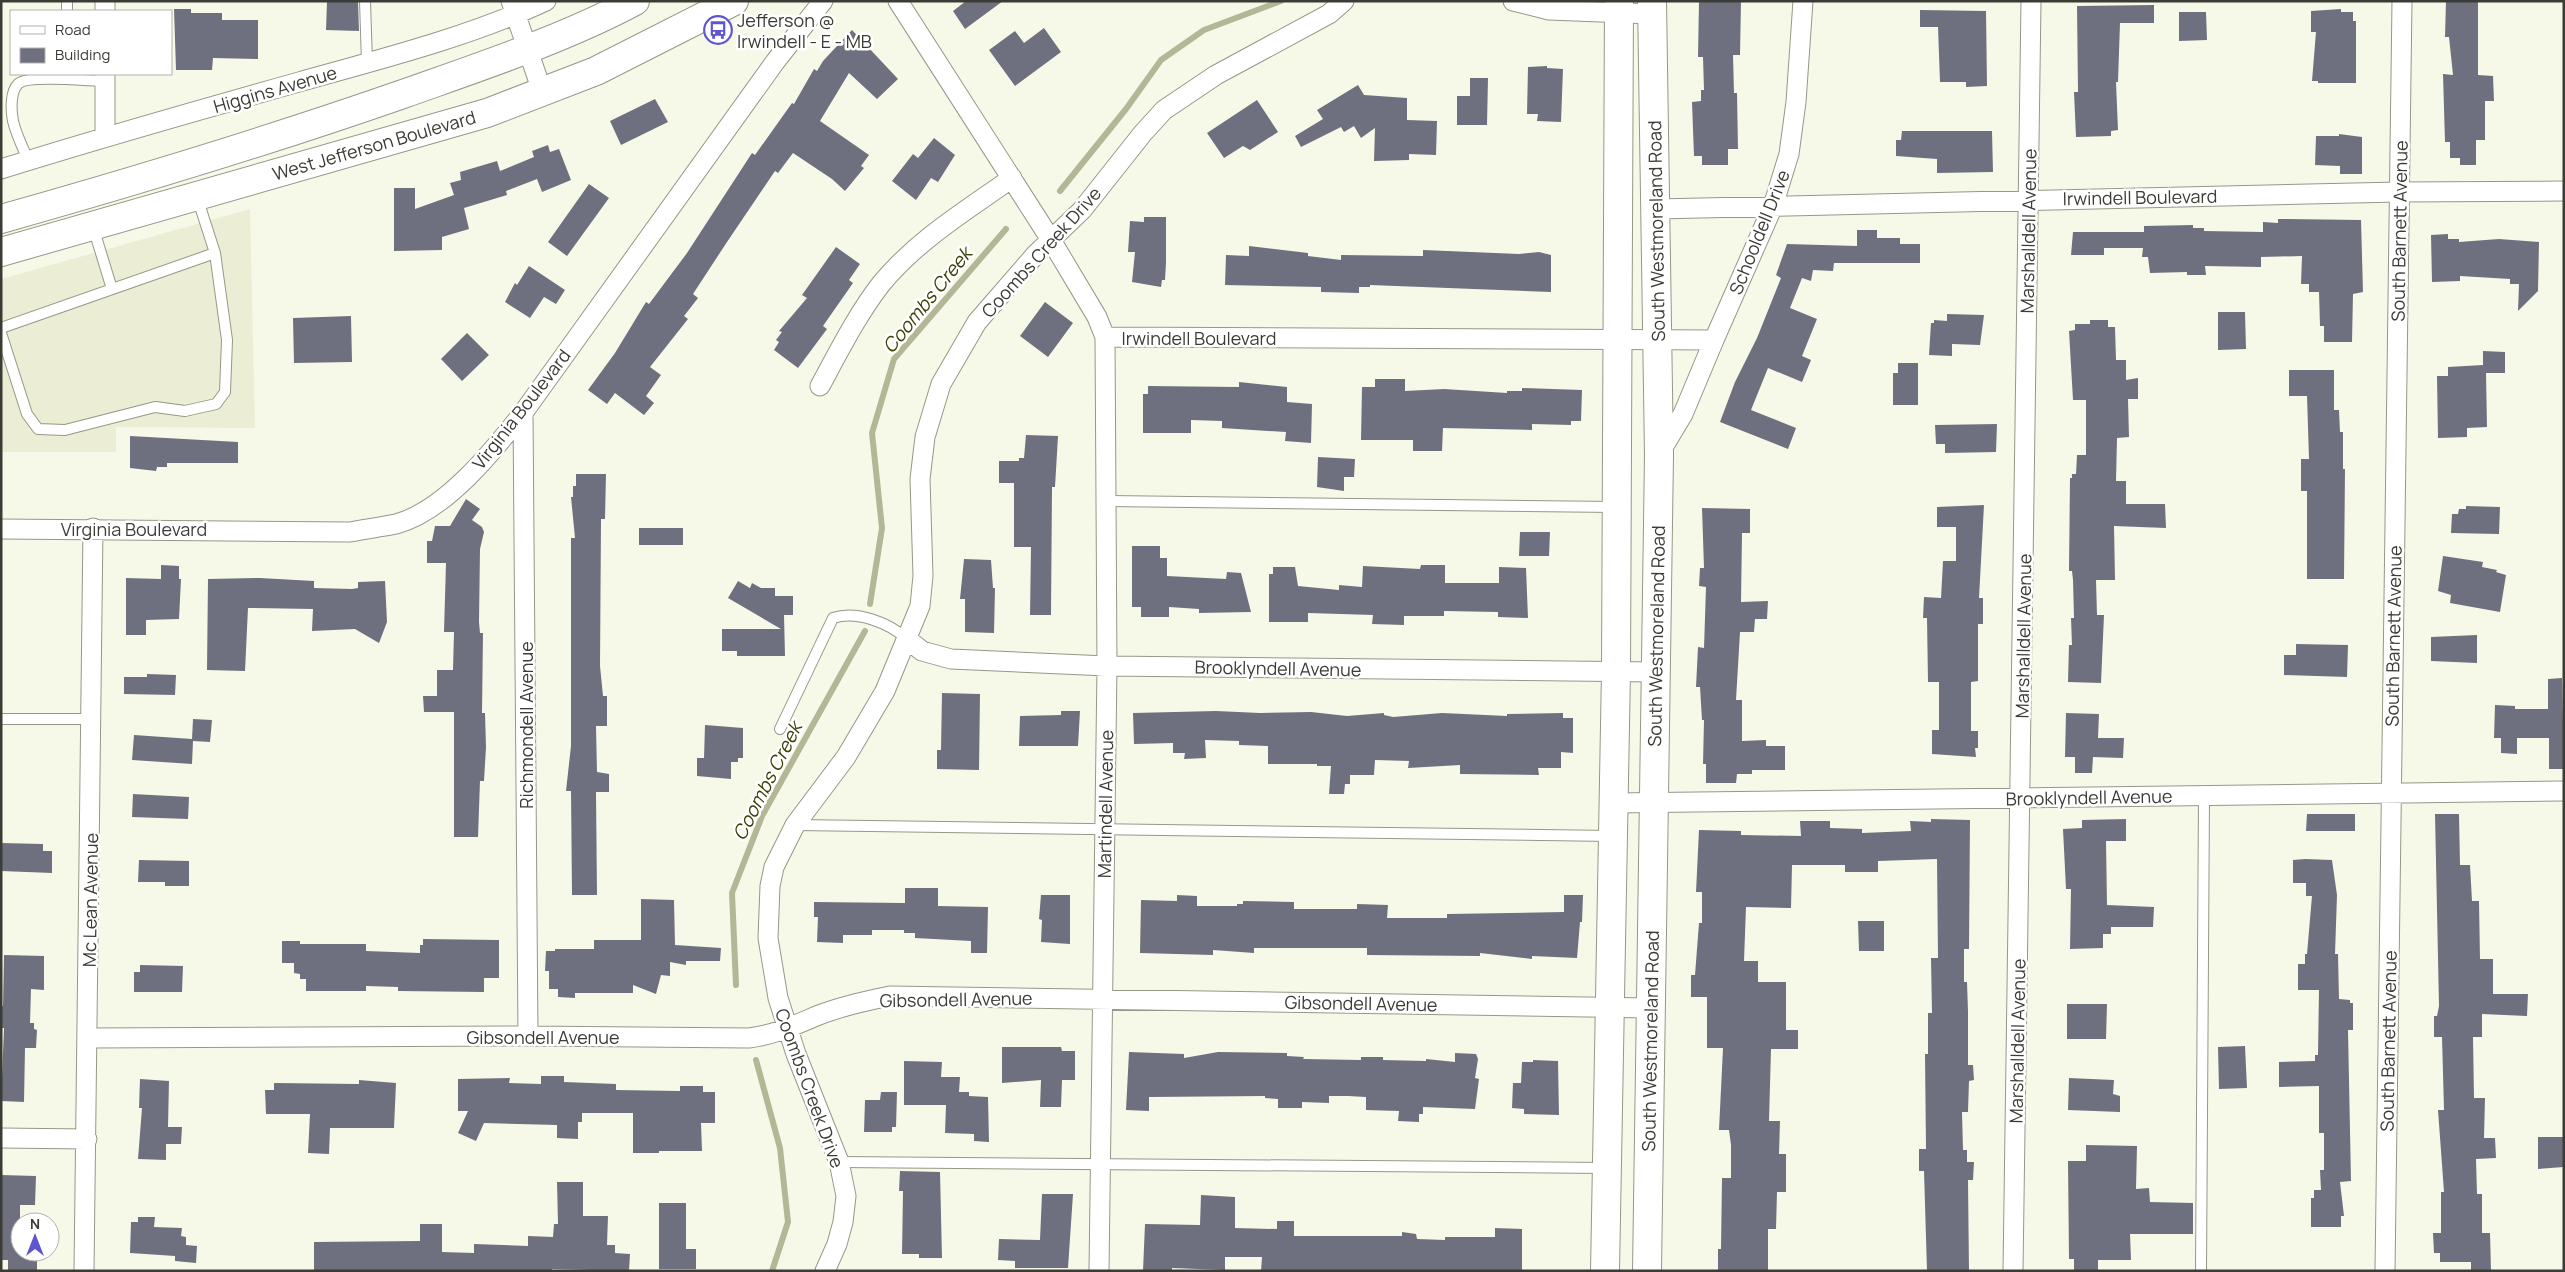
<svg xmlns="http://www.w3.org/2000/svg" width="2565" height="1272" font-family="Manrope,sans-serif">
	<rect width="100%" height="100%" fill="#f7f9e8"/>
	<path fill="#ebeed5" d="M250 209 255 428 116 427V452H1V279Z"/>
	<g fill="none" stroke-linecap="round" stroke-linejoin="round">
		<path stroke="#b3b796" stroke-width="6" d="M1060 191 1126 109 1161 60 1204 30 1281 1
			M870 604 882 528 872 433 894 359 1006 229
			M736 985 732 893 762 816 865 631
			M756 1060 780 1148 788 1222 772 1271"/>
	</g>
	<path fill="#6f707f" d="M327 1H358L359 31 326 30Z
		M966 1H1003L965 29 953 11Z
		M1699 1H1741L1740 55H1733L1734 93H1737L1738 149H1728V165H1702V156H1694L1692 102 1701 101V90H1704L1703 57H1698Z
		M2446 1H2478V75L2493 76 2494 101H2485V140H2476V165H2460V158H2450V142H2445L2443 74 2453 75 2449 37H2445Z
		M2154 5V23H2120L2118 82H2116L2118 130 2111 131V136L2076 137 2074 92H2078L2077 6Z
		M174 9H191V13H222V20H258V59L213 58 212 70H176Z
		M2341 9V12H2353V21H2356V83H2318V81H2312L2316 32H2311V11Z
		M1920 10 1986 11 1987 86 1966 87V82H1940L1938 27H1920Z
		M2179 12H2206L2207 40 2179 41Z
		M1044 28 1061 52 1015 86 989 50 1015 31 1024 43Z
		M852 30 898 79 877 99 849 73 820 121 869 155 861 166 864 168 845 191 832 179 793 153 778 173 775 171 727 242 693 294 698 298 684 316 688 319 650 367 661 375 646 396 654 403 644 415 615 393 607 404 588 390 615 353 646 302 649 304 687 253 752 153 755 155 792 103 794 104 814 69 817 71 823 61Z
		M1547 66V68L1563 69 1561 122 1537 121 1538 114H1527L1528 67Z
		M1470 78H1488L1487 125H1457V96H1470Z
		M1358 85 1364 95 1407 98V120L1437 121 1436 155 1409 154V160L1374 161 1375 128 1361 138 1354 126 1344 132 1341 127 1301 147 1295 136 1323 119 1317 110Z
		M655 99 668 122 621 145 610 121Z
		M1257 100 1278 132 1250 150 1243 146 1224 158 1207 133Z
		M1902 131H1992L1993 172 1937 173V159L1896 156V140H1901Z
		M2339 134 2362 137V174H2340V166L2315 165 2316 136H2339Z
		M934 138 955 155 938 182 931 178 916 200 892 181 913 154 918 158Z
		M548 145 550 152 559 149 571 180 542 192 537 179 506 191 507 195 464 208 469 229 442 237V250L394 251V188H415V209L454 195 450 183 461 180 460 172 497 161 500 171 534 157 532 151Z
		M589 184 609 198 567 256 548 242Z
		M1144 217H1166V263L1165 280H1162L1161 287 1132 282 1135 252H1128L1130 221 1144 222Z
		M2278 219 2361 220 2363 292 2353 294 2352 342H2324V326H2320L2319 292H2309V284H2301L2302 256 2261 257V267L2205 266 2206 275H2187V272L2150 273 2148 257H2142L2143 248H2104V255H2071L2073 232H2144V226L2193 225V228H2204V231L2263 232V222L2278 223Z
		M1857 230H1877V238H1900V244H1920V263H1834L1833 271 1813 270 1811 281 1802 278 1790 308 1817 319 1802 356 1811 360 1802 382 1768 368 1751 410 1796 428 1788 449 1720 422 1735 382 1757 338 1781 278 1776 275 1787 244 1857 246Z
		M2448 234V239H2459V242L2499 239 2539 242 2538 291 2518 311 2519 284H2510V279L2460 276V281L2432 282 2431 235Z
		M1249 246 1308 253V256L1341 260V255L1423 256V250L1519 254 1539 252 1551 255V292L1370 285V287H1359V293L1321 292V287L1225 285 1226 255 1249 256Z
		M836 247 860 264 849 280 853 283 823 326 827 329 798 368 774 350 779 342 776 340 782 332 779 331 807 298 802 295Z
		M529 266 565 290 556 304 544 297 530 318 505 302 515 283 517 285Z
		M1045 302 1073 323 1048 357 1020 336Z
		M2218 312H2245L2246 349 2218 350Z
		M1947 314 1984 315 1980 345 1952 344V356L1929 355 1931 323H1934V320L1947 321Z
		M351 316 352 362 294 363 293 318Z
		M2090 320H2108V327H2115L2116 360H2126V380L2138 378V399H2128L2129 437 2117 438 2116 481H2126V504H2165L2166 528 2114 526 2115 580H2096L2097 615H2104L2101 683 2068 682 2069 645H2072L2071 618H2074L2073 580 2072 571H2069L2070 478H2072V474H2076L2077 455H2086V400H2073L2069 331 2075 330V324H2090Z
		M467 333 489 355 462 381 441 359Z
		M2483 351 2505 352V373H2486L2487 427 2467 428V437L2438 438 2437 376H2448V367L2483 365Z
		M1898 363H1918V405H1893V373H1898Z
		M2289 370H2334V410H2339L2340 432H2343V469H2345L2344 579H2307V491H2301V459H2309L2307 396H2289Z
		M1375 379H1405V391L1444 389 1507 393V391H1522V388L1582 390 1581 421H1571V425L1532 424V430L1443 428 1442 451H1413V440H1361L1362 387H1375Z
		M1239 382 1287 387V402L1312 404 1311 443 1285 441 1286 432 1222 428V421L1191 420V433H1143V394H1148V386L1239 387Z
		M1997 424 1996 452 1945 453V444H1936L1935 425Z
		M1026 435 1058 436 1055 487H1052L1051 615H1030L1031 547H1014V483H999V461H1019V458H1024Z
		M130 436 238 442V463H167V467H157L156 471 130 468Z
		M1318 457 1355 459 1354 477H1344V491L1317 487Z
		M576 474H606L605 519H601L600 666 603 696H607V726H596L597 772 609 774V792H596L597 895H572L571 791H566L571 746V538H575L571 497H573V486H576Z
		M466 499 480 509 472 520 482 527 484 532 480 549 479 622 480 633H483L482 713H485L486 747 484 781H480L478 837H454V712H424L423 696H437V670H453L454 632H444L446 563H427V541H432L435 526H450Z
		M1984 505 1979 598H1983V624H1978V681L1971 682V731H1978V748H1975L1976 757 1932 754V730H1939V682H1928L1927 618H1923L1924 597 1941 598 1943 561H1956V527H1937V507Z
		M2466 506 2500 507 2499 534 2451 533 2452 514H2458L2459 509H2466Z
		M1702 508 1750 509V533H1742L1741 602 1768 601 1767 619H1755L1754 632H1740L1736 700H1742V741L1766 740V746H1785V770H1752V774H1737L1736 783H1706V764H1703L1704 720H1702L1700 687H1696L1698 647 1704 648 1706 587 1699 586 1700 568H1704Z
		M639 528H683V545H639Z
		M1520 532H1550L1549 556H1519Z
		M1132 546H1160V558H1167V576L1226 579 1227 572 1241 573 1251 612 1199 613V609L1169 607V617H1141V607H1132Z
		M2443 556 2483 562 2482 567 2497 570 2496 572 2506 575 2500 612 2450 603 2451 595 2438 591Z
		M964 559 991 560 993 588H995L994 633 965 632V599H960Z
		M161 565 179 566V579H181L179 619 146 620V635H126V578L161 579Z
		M1421 565H1445V583H1499V567L1526 568 1528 618 1498 617V612L1444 611V616H1404V625L1372 624 1373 615 1308 613V622H1269V574H1273V567H1295L1298 586 1339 590V585L1362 587 1363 566 1420 569Z
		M260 578 314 581V588L352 589 358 588V582L385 581 387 622 379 643 355 629 312 631 313 609 248 608 245 671 207 670 208 579Z
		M738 581 750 588 752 583 761 588H775V596H793V615H784L785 656H737V651H722V629H781L728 598Z
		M2477 635V663L2431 661V637Z
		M2296 644 2348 645 2347 677 2284 675V655H2296Z
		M147 674 176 675 175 695 124 694V677H147Z
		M2562 678 2564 769H2549V738H2517V754L2501 753V738H2494L2495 705 2515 706V709H2548V679Z
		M942 693 980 694 979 770 937 769V750H941Z
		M1061 711H1080L1078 746H1019L1020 716 1061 715Z
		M1216 711 1260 713 1311 712 1347 716 1384 713V715L1393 717 1442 713 1507 716V714L1563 713V718H1573V753L1561 752V768H1538L1539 775 1460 774V765L1408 768 1409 761 1375 760 1374 775H1350V784H1345L1344 794H1329L1331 766H1317V764H1268V746L1239 745V741L1205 740 1206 758 1184 759 1185 753H1173V743L1134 744 1133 713Z
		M2066 713 2099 714 2098 738H2124L2123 758 2093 757 2092 773H2075V757H2065Z
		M193 719 212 720 210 742 193 741 192 764 132 760 134 735 192 739Z
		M705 725 743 728V758H738V762H731V779L697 776V758H704Z
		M133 794 189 797 188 819 132 817Z
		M2307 814H2355V831H2306Z
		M2435 814H2459L2460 865H2470L2472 901H2479L2480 959H2493V994H2528L2527 1016 2482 1014V1037H2473L2474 1098H2485L2484 1138H2495L2496 1158 2476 1159 2477 1194H2482V1233H2490L2491 1271H2471V1262H2440V1253H2434L2433 1233H2441V1192H2444L2438 1110H2444L2442 1037H2434V1016H2437L2439 1006Z
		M1931 819 1970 820 1969 949H1964V982H1967L1968 1011V1065H1973L1974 1080 1969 1081 1968 1112H1962L1963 1150H1967V1162H1974L1973 1180H1968L1969 1271H1927L1924 1171H1919V1149H1926L1925 1054H1928V1013H1932L1931 958H1938L1937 859 1878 861V872H1845V865H1792L1791 908 1746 907 1744 961H1758V982H1786V1030H1798V1049H1771L1769 1121H1780L1779 1154H1786V1192H1777L1776 1229H1768V1271H1718V1249H1721L1722 1178H1731V1145L1729 1130H1719L1723 1048H1707V997H1691V975H1695L1699 923H1702V892H1696L1699 830 1741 831V835L1801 836 1800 821H1830V828L1862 829V833L1911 831 1910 821 1931 822Z
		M2126 819V841H2106L2107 905 2154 907 2153 927H2111V934H2103V948L2070 949 2071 889H2066L2063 829 2082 828V820Z
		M1 843 43 844V851H52V873L1 871Z
		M2305 859 2332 860 2337 895 2335 954H2338L2339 999 2350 1000V1003H2353V1030H2348L2351 1181 2340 1182 2344 1216H2341V1227H2311V1198H2314V1190H2321L2320 1170H2324V1133H2319V1086L2279 1087V1062L2315 1061V1055H2318L2319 990H2298V964H2305V954H2307L2312 896H2306V883H2293V860Z
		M139 860 189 861V886H165V882H138Z
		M905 888H938V906L988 907 987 953H971V941L915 938V933H904V930H872V935H843V943L817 942 818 917H814V902L905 903Z
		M1041 895H1070V944L1041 942 1042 920 1039 919Z
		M1177 895 1197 896V906H1237V904H1243V901L1294 902V909H1357V904L1388 905 1387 918H1447V914L1564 912V895H1583L1582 922H1580L1577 958 1532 956V959L1480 953V956L1367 955V948H1254V953L1213 950V955L1140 953 1141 900 1177 901Z
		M641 899 674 900 675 945 721 948 720 961H686V965L670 962V976L661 975 656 994 633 985V993H575V998L558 997V989H549V971H545L546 951H555V949H594V940H641Z
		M1858 921H1884V951H1859Z
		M423 939 499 940V978H484V992L398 991V987L366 986V991H306V979H300V974L294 973V963H282V941H300V944H366V951L420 953V945H423Z
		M4 955 44 956V990L31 989 30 1023H34V1029L37 1030 36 1048H25L24 1102 1 1101 4 1028H1V1006H3Z
		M140 965 183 966 182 992H134V972H140Z
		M2067 1004H2107L2106 1039H2067Z
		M2245 1046 2247 1088 2219 1089 2218 1047Z
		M1002 1047H1061L1062 1051H1075V1080H1062L1061 1107H1040L1041 1080 1002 1083Z
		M1129 1052 1184 1054V1058L1218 1052 1287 1053V1056L1304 1057 1303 1059 1361 1060V1057H1383V1060L1426 1061V1059L1455 1062V1053L1476 1054 1478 1059 1475 1078 1479 1079 1475 1109 1423 1107V1114H1419V1122L1398 1121 1399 1111 1366 1110V1097L1348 1096H1329V1103L1302 1102V1108H1278V1099L1265 1098V1096L1149 1097V1111L1126 1110Z
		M1533 1060 1558 1061 1559 1115 1524 1114V1109L1512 1108 1513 1083H1521L1522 1062H1533Z
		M904 1061 942 1062 941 1077H960L959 1092H969V1096L988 1097 989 1142 974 1141V1134L945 1133 946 1105H904Z
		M541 1076H564V1082L616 1084V1090L680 1091V1086H703V1092H715V1123H701L702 1151H659V1153H633V1113H582V1122H578V1139L557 1138V1125L484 1123 476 1141 458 1133 468 1111H458V1079L510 1078 509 1083 541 1084Z
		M2069 1078 2114 1080 2113 1094 2120 1096V1112L2068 1110Z
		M140 1079 169 1081 168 1127H182L181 1144H166V1160L138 1159 142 1108H139Z
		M359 1080 396 1083 394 1128H330L329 1154 308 1153 310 1114H266L265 1090H274V1083L359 1084Z
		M881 1092H897L896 1127H892V1132H864L865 1100H880Z
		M2538 1137H2564V1167L2538 1169Z
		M2086 1145 2137 1146 2136 1189 2149 1188 2150 1202 2193 1203V1234H2130L2131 1260H2098V1271H2074V1259H2069L2068 1161H2086Z
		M900 1171 940 1172 942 1258H919V1254H902L903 1191H899Z
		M1 1175 36 1176 35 1205H20V1252H37V1271H8V1260H1Z
		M557 1182H583V1216H608L607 1245H615V1253L630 1254 629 1271 552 1269V1271H314V1242L420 1241V1224H442V1252L474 1253V1244L528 1246V1236L553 1237 554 1224H558Z
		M1042 1194H1073L1068 1268H1015V1261L998 1260 999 1239 1040 1240Z
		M1201 1195 1235 1197V1228L1277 1229V1221H1294V1236H1402V1232L1416 1234 1417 1239 1445 1240V1237H1495V1228L1522 1229V1271H1261L1262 1257H1225V1270L1172 1268V1271H1143L1145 1224 1200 1225Z
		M659 1203H686V1249H696V1269H659Z
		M138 1217H155L154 1227 182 1228 181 1236 186 1237V1245L197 1246 196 1263 175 1261V1256L130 1253 131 1222H138Z"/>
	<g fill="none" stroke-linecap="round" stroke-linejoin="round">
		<defs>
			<path id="lane" d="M365 1 367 63
				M67 11V1
				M28 160C23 148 16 134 13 121 11 111 10 92 18 84 27 74 89 81 105 81
				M93 227 112 289
				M1 328 215 253
				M1 333 27 414 38 429 65 430 155 407 185 411 216 404 225 392 227 340 215 253 197 197
				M1107 501 1616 507
				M1 719H92
				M780 729 833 618C857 610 889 623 907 639
				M795 825 1612 836
				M839 1162 1606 1168
				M2201 1271 2204 796"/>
			<path id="street" d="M511 1 543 94
				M898 1 1051 240 1097 317 1105 337 1107 666 1099 1271
				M1513 1 1549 10 1652 14
				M105 11V1
				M105 74V136
				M1 169C100 138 199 110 299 82 381 59 469 37 546 1
				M1656 209 2399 192 2564 191
				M1105 337 1714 340 1773 206 1789 154 1796 102 1803 1
				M820 386C839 351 857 315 881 284 917 240 967 210 1012 178
				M523 413 528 1036
				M1659 454 1683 414 1714 340
				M1 529 350 532C366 529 381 527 396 524 445 511 493 451 523 413L775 62 823 1
				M907 639 922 651 951 659 1107 666 1655 672
				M1614 803 2564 791
				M88 1038 528 1036 749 1038C774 1035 795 1025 819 1015 842 1006 865 1001 890 996L1650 1008
				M1 1138 87 1139
				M84 1271 93 528
				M825 1271 837 1244 843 1222 846 1196 839 1162 796 1054 778 998 768 938 770 886 774 867 795 825 846 757 885 691 920 606 923 576 920 479 925 437 941 384 977 322 1036 254 1082 210 1143 133 1164 110 1216 75 1329 14 1344 1
				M2013 1271 2031 1
				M2385 1271 2402 1"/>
			<path id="secondary" d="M1 219C136 181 271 140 403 94 479 67 564 39 635 1
				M1 252 487 113 596 71 734 1
				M1605 1271 1616 671 1619 1
				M1647 1271 1659 455 1652 1"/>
		</defs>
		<use href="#lane" stroke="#969788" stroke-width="12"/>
		<use href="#street" stroke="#969788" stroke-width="21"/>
		<use href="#secondary" stroke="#969788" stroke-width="30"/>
		<use href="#lane" stroke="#fff" stroke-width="10"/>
		<use href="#street" stroke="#fff" stroke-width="19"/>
		<use href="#secondary" stroke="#fff" stroke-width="28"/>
	</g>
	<defs>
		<symbol id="bus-ring" viewBox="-11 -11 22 22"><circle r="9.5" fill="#fff" stroke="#5f55ce" stroke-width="1.5"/><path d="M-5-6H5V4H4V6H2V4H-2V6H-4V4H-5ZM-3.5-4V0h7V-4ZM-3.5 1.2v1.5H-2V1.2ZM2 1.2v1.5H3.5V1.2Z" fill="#5f55ce"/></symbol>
	</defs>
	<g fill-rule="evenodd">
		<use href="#bus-ring" x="702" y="14" width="32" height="32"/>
	</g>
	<g text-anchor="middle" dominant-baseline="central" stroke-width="5" stroke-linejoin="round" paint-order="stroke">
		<g font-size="18" fill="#3b3c35" stroke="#fff" text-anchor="start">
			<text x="737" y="20">Jefferson @<tspan x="737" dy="21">Irwindell - E - MB</tspan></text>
		</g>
		<g font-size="18" fill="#3b3c35" stroke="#fff">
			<text transform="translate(275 89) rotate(-16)">Higgins Avenue</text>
			<text transform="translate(374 145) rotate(-16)">West Jefferson Boulevard</text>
			<text transform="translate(2140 197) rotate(-1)">Irwindell Boulevard</text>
			<text transform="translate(1656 231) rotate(-91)">South Westmoreland Road</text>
			<text transform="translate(2028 231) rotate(-89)">Marshalldell Avenue</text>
			<text transform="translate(2399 231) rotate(-89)">South Barnett Avenue</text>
			<text transform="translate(1759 232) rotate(-68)">Schooldell Drive</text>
			<text transform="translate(1041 252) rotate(-48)">Coombs Creek Drive</text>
			<text x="1199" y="338">Irwindell Boulevard</text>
			<text transform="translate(521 409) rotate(-52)">Virginia Boulevard</text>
			<text x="134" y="529">Virginia Boulevard</text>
			<text transform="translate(1656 636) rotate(-89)">South Westmoreland Road</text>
			<text transform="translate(2023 636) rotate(-89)">Marshalldell Avenue</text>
			<text transform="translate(2393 636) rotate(-89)">South Barnett Avenue</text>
			<text transform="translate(1278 668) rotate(1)">Brooklyndell Avenue</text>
			<text transform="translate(526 725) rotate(-90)">Richmondell Avenue</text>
			<text transform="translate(2089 797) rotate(-1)">Brooklyndell Avenue</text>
			<text transform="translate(1105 804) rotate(-89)">Martindell Avenue</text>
			<text transform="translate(90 900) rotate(-89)">Mc Lean Avenue</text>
			<text transform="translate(956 999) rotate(-1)">Gibsondell Avenue</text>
			<text transform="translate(1361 1003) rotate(1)">Gibsondell Avenue</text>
			<text x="543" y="1037">Gibsondell Avenue</text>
			<text transform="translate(1650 1041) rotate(-89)">South Westmoreland Road</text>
			<text transform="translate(2017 1041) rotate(-89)">Marshalldell Avenue</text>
			<text transform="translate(2388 1041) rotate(-89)">South Barnett Avenue</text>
			<text transform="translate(810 1088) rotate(70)">Coombs Creek Drive</text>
		</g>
		<g font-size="19" font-style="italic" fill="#3c3f06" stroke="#fff">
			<text transform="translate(927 300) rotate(-51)">Coombs Creek</text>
			<text transform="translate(767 781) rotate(-63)">Coombs Creek</text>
		</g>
	</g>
	<rect width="2565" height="1272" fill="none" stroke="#3b3c35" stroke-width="5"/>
	<rect x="10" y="10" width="162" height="65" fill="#ffffff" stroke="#b1b1ae"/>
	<rect x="20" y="26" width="25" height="8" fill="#ffffff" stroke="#b1b1ae"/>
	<text x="55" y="35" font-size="15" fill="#3b3c35">Road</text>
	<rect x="20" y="48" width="25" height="15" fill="#6f707f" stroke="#b1b1ae"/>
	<text x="55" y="60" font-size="15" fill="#3b3c35">Building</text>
	<g transform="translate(35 1237)"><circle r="24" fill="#ffffff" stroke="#b1b1ae"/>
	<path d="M0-4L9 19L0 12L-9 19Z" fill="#5f55ce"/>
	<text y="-8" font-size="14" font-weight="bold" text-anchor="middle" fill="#3b3c35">N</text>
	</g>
</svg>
